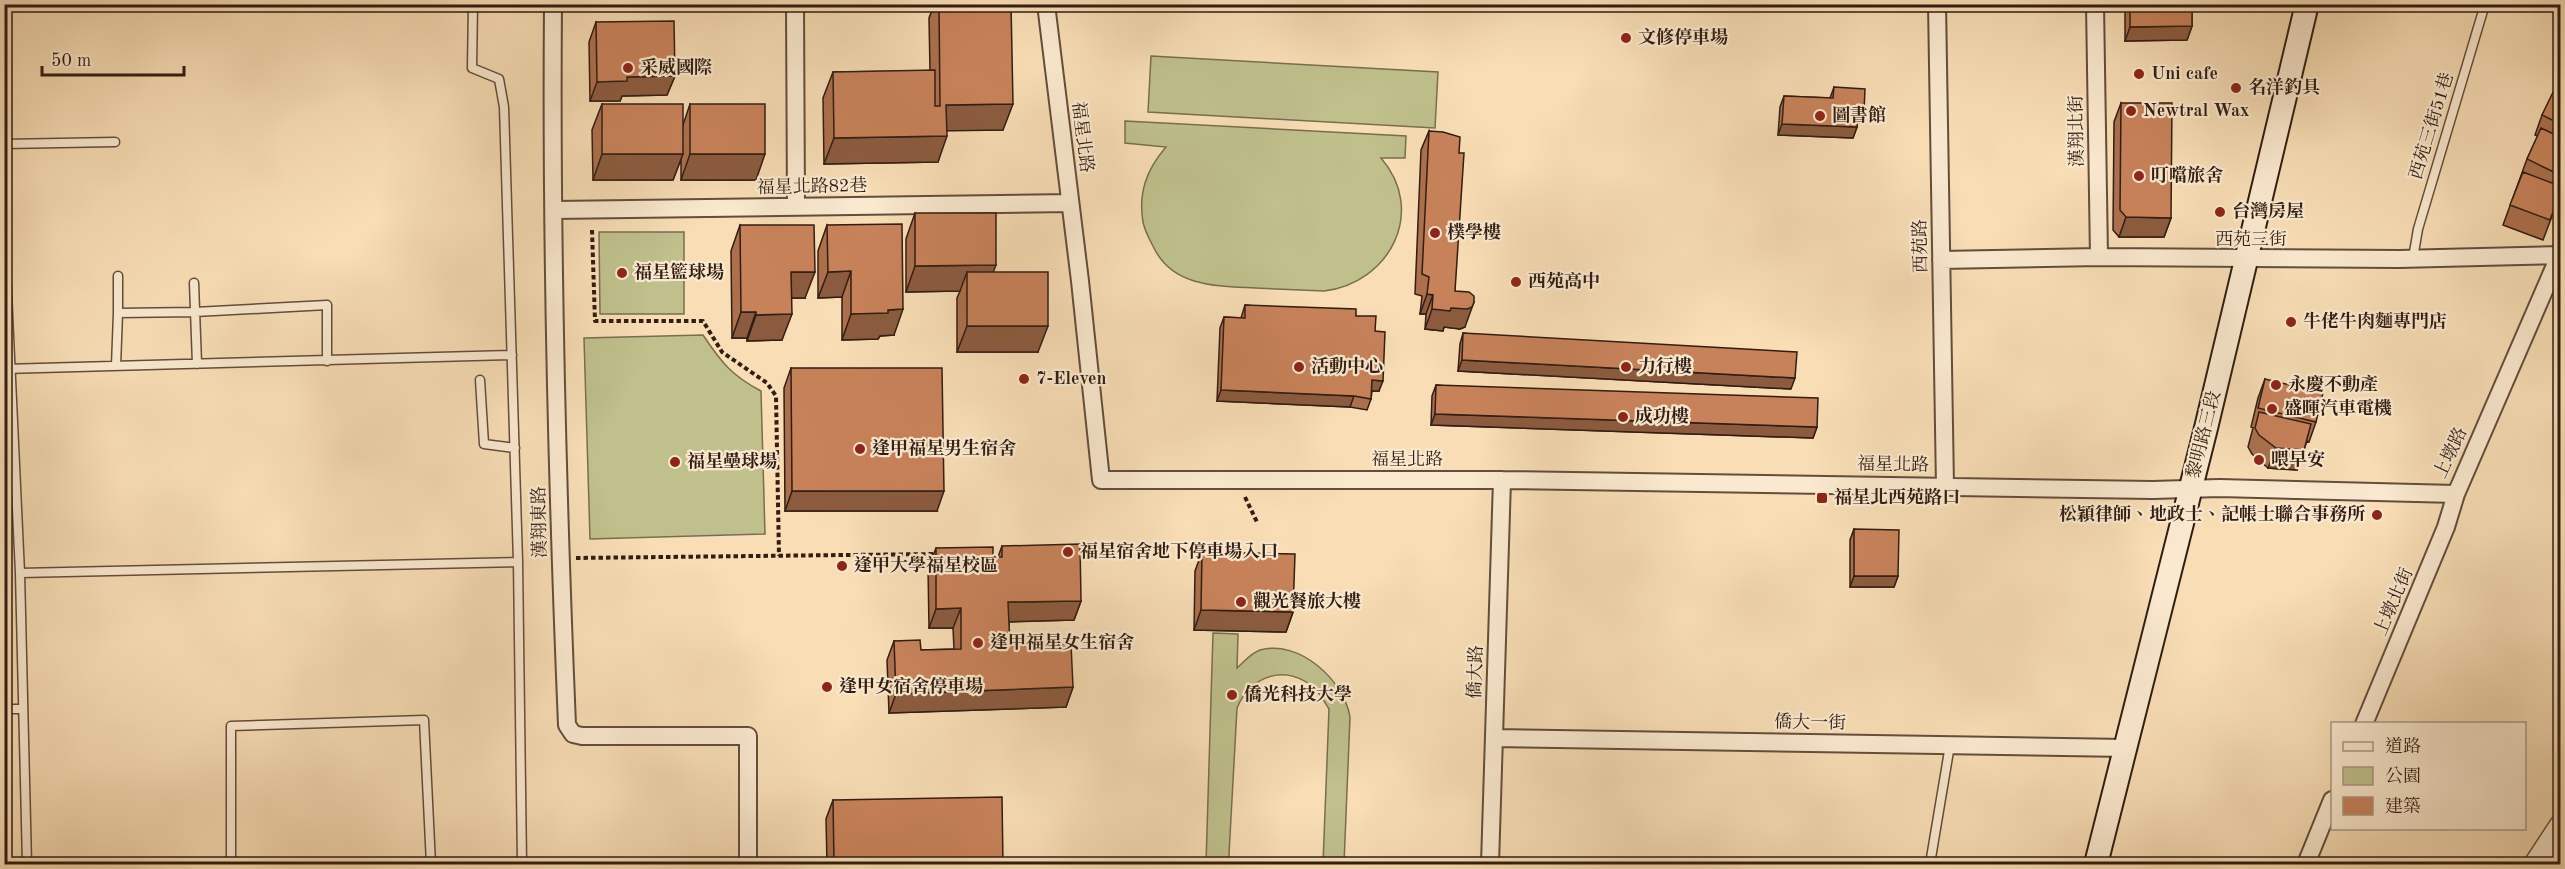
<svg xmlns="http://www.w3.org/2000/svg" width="2565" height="869" font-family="'Old Standard TT','Noto Serif TC',serif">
	<rect width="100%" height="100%" fill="#f8ddb5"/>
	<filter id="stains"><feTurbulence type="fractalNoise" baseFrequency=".00333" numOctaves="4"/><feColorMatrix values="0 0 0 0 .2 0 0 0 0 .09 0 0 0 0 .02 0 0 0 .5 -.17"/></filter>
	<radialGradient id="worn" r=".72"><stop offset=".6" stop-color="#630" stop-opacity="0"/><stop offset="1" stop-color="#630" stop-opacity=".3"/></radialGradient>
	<path fill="#bfc08c" stroke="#786e50" stroke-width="1.5" d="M1151 56 1438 72 1435 128 1148 112Z
		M1125 121 1406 136 1405 158H1381C1427 211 1390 283 1324 291 1301 290 1278 289 1255 288 1217 286 1173 287 1154 248 1150 240 1145 232 1143 222 1138 192 1147 169 1166 147L1125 143Z
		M599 232H684V314H600Z
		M703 335C721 362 732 376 761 391L765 534 590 539 584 338Z
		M1213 633 1238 634 1237 668C1244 662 1251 653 1260 650 1299 639 1344 680 1350 717L1344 864H1323L1329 709C1325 703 1321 695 1315 689 1288 663 1250 675 1237 708L1229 854 1230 864H1206Z"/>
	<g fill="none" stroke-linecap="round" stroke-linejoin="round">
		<defs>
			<path id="service" d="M473 4 472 68 499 79 504 107 518 562 522 864
				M4 144 115 142
				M4 228 20 573 27 864
				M2413 258 2418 229 2485 4
				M118 276V313
				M194 283 197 364
				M116 366 118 313 195 312 327 305V361
				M4 369 512 355
				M480 380 484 444 515 448
				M20 573 518 562
				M4 709H23
				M231 864V726L424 720 431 864
				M1930 864 1950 745"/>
			<path id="minor" d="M553 4C551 245 557 485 567 725L573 734 582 736H748V864
				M795 4 796 206
				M1046 4 1080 281 1101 480H1502L2153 490 2219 488 2456 494 2560 254
				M1937 4 1945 486
				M2095 4 2099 257
				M554 210 1070 203
				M1941 260 2099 257 2399 259 2560 255
				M2364 724 2446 527 2456 494
				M1494 738 2126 748
				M1490 864 1502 480
				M2306 864 2332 800"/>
			<path id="tertiary" d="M2535 864 2560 826"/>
			<path id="secondary" d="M2096 864 2206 428 2307 4"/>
		</defs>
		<use href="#service" stroke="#634d3c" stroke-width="11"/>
		<use href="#minor" stroke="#634d3c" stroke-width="20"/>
		<use href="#tertiary" stroke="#634d3c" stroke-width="24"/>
		<use href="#secondary" stroke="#311d13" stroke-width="26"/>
		<path stroke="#311d13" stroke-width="4" stroke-dasharray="4.5 3" stroke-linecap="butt" d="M592 230 595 321H703L722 352 767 383 776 396 779 556
			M1245 497 1257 522
			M576 558 937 554"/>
		<use href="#service" stroke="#fae9cf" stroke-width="8"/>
		<use href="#minor" stroke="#fae9cf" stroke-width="16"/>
		<use href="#tertiary" stroke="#fae9cf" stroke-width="21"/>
		<use href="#secondary" stroke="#fae9cf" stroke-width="22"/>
	</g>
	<path fill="#ac704d" stroke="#311d13" stroke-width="1.5" d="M921 4H1011L1003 130H947L938 162 824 164 823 98 833 72 930 71 929 18 934 5H921Z
		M2125 4H2192V26L2187 40 2125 41Z
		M596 22 675 76 667 95 622 96 620 101H590L589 42Z
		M2560 86V195L2543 240 2503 225 2527 159 2538 136 2535 135 2542 115Z
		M1834 87 1864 112 1860 123H1857V127L1853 138 1778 135 1780 107 1784 96 1830 98Z
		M2121 103 2171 218 2164 237H2119L2113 230 2114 122Z
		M602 104 683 125 690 104 756 180H681V159L673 180H593L592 130Z
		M1429 131 1455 291 1465 327 1460 329 1444 327 1443 331 1425 329 1426 314H1420L1422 296 1415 294 1421 150Z
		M915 213 993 272 1038 352H957V298L960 291 906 292V239Z
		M740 225 805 298H791L782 340 747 341V338H732L731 251Z
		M827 225 894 335 880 336 878 339 842 340V297L818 298V251Z
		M1245 305 1356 316 1375 331 1379 391H1372L1371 399 1367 410 1350 407 1217 401 1220 328 1224 317 1241 318Z
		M1463 333 1791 389 1458 371 1460 344Z
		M791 368 937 511H785L784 388Z
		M2265 379 2316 422 2309 442 2307 441 2297 470 2268 468 2252 454 2248 447 2253 428 2251 427 2258 398Z
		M1436 385 1817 427 1813 438 1431 425 1432 396Z
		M1854 529 1898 576 1894 587H1850V540Z
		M1002 546 1081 601 1074 620 1009 622 1010 646 1073 687 1066 707 889 713 887 660 894 641 921 650 954 649 953 628H929L928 568 936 548 993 557H998Z
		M1202 552 1293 612 1286 632 1194 630 1195 571Z
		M833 800 1003 864H827L826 819Z"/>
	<path fill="#8c5b3f" stroke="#311d13" stroke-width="1.5" d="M2192 26 2187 40 2125 41 2130 27Z
		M675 76 667 95 622 96 620 101H590L597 82 627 77Z
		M1013 104 1003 130 937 131 946 105Z
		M1858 112H1864L1860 123H1854Z
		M1782 124 1857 127 1853 138 1778 135Z
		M947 136 938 162 824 164 834 138Z
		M602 154H683L673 180H593Z
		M690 154H765L756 180H681Z
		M2126 217 2171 218 2164 237H2119Z
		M996 265 986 291 967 272 960 291 906 292 915 266Z
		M851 271 842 297 818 298 828 272Z
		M791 272H815L805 298H782Z
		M1427 294 1433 295 1426 314H1420Z
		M1474 302 1465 327 1460 329 1444 327 1443 331 1425 329 1432 309 1451 308Z
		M903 309 894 335 880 336 878 339 842 340 851 314 888 310Z
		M741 312H756L747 338H732Z
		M792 314 782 340 747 341 756 315Z
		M967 326H1048L1038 352H957Z
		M1462 360 1795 378 1791 389 1458 371Z
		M1372 380 1383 381 1379 391H1368Z
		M1221 390 1354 396 1350 407 1217 401Z
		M1435 414 1817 427 1813 438 1431 425Z
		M2276 448 2304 450 2297 470 2268 468Z
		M792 491H944L937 511H785Z
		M1854 576H1898L1894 587H1850Z
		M1081 601 1074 620 1001 622 1008 602Z
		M961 608 953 628H929L936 609Z
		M1201 610 1293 612 1286 632 1194 630Z
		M1073 687 1066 707 889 713 896 694Z"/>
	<path fill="#c8825a" stroke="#311d13" stroke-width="1.5" d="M939 4H1011L1013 104 946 105 947 136 834 138 833 72 935 70V106H940Z
		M2130 4H2192V26L2130 27Z
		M674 21 675 76 627 77V81L597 82 596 22Z
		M2557 84 2560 86V124L2542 115Z
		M1834 87 1865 89 1864 112H1858L1857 127 1782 124 1784 96 1833 98Z
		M2121 103H2172L2171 218 2126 217 2120 210Z
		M602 104H683V154H602Z
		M690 104H765V154H690Z
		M2541 128 2560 137V175L2527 159Z
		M1429 131 1443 132 1460 137 1459 153H1464L1455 291 1469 292 1474 296V302L1472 307 1467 309 1451 308 1450 311 1432 309 1433 295 1427 294 1429 277 1422 274Z
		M2523 172 2560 186V193L2550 220 2510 205Z
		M915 213H996V265L915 266Z
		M902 224 903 309 888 310V313L851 314V271L828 272 827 225Z
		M740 225H814L815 272H791L792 314 756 315V312H741Z
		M967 272H1048V326H967Z
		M1245 305 1356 309V316H1376L1375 331 1385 332 1383 381 1372 380 1371 399 1354 396 1221 390 1224 317 1245 318Z
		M1463 333 1797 352 1795 378 1462 360Z
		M791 368H942L944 491H792Z
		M2265 379 2323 393 2316 422 2258 408Z
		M1436 385 1818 398 1817 427 1435 414Z
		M2259 412 2311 424 2304 450 2276 448 2259 435 2255 428Z
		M1854 529 1899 530 1898 576H1854Z
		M1080 544 1081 601 1008 602 1010 646 1071 644 1073 687 896 694 894 641 920 640 921 650 961 649V608L936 609V548L993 547V557H1002V546Z
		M1202 552 1295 554 1293 612 1201 610Z
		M1002 797 1003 864H834L833 800Z"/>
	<g fill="#8f2418" stroke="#fae9cf" stroke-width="2">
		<circle cx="1626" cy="38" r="6"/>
		<circle cx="628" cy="68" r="6"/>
		<circle cx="2139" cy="74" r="6"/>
		<circle cx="2236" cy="88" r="6"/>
		<circle cx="2131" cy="111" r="6"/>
		<circle cx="1820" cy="116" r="6"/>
		<circle cx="2139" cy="176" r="6"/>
		<circle cx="2220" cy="212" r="6"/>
		<circle cx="1435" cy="233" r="6"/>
		<circle cx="622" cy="273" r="6"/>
		<circle cx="1516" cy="282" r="6"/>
		<circle cx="2291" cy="322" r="6"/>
		<circle cx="1299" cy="367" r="6"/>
		<circle cx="1626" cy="367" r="6"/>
		<circle cx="1024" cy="379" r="6"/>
		<circle cx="2276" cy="385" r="6"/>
		<circle cx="2272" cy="409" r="6"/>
		<circle cx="1623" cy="417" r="6"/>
		<circle cx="860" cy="449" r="6"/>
		<circle cx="2259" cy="460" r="6"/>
		<circle cx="675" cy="462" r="6"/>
		<rect x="1816" y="492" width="12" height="12" rx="3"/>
		<circle cx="2377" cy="515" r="6"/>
		<circle cx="1068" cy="552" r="6"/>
		<circle cx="842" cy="566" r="6"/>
		<circle cx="1241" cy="602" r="6"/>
		<circle cx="978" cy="643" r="6"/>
		<circle cx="827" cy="687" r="6"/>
		<circle cx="1232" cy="695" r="6"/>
	</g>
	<g text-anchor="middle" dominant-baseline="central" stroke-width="4.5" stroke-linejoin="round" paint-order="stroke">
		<g font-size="18" font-weight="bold" fill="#311d13" stroke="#fae9cf" text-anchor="start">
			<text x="1638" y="38">文修停車場</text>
			<text x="640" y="68">采威國際</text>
			<text x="2151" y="74">Uni cafe</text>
			<text x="2248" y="88">名洋釣具</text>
			<text x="2143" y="111">Newtral Wax</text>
			<text x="1832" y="116">圖書館</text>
			<text x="2151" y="176">叮噹旅舍</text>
			<text x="2232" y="212">台灣房屋</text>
			<text x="1447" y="233">樸學樓</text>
			<text x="634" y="273">福星籃球場</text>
			<text x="1528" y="282">西苑高中</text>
			<text x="2303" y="322">牛佬牛肉麵專門店</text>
			<text x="1311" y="367">活動中心</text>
			<text x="1638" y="367">力行樓</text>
			<text x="1036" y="379">7-Eleven</text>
			<text x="2288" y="385">永慶不動產</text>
			<text x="2284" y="409">盛暉汽車電機</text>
			<text x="1635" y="417">成功樓</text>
			<text x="872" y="449">逢甲福星男生宿舍</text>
			<text x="2271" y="460">喂早安</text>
			<text x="687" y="462">福星壘球場</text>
			<text x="1834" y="498">福星北西苑路口</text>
			<text x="2365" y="515" text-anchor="end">松穎律師、地政士、記帳士聯合事務所</text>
			<text x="1080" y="552">福星宿舍地下停車場入口</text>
			<text x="854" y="566">逢甲大學福星校區</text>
			<text x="1253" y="602">觀光餐旅大樓</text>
			<text x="990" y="643">逢甲福星女生宿舍</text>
			<text x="839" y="687">逢甲女宿舍停車場</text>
			<text x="1244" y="695">僑光科技大學</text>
		</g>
		<g font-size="18" fill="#311d13" stroke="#fae9cf">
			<text transform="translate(2432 126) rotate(-73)">西苑三街51巷</text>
			<text transform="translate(2077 131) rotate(-91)">漢翔北街</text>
			<text transform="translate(1082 137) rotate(83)">福星北路</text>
			<text transform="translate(812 187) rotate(-1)">福星北路82巷</text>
			<text x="2251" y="240">西苑三街</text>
			<text transform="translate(1921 246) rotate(-91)">西苑路</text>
			<text transform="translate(2204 435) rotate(-76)">黎明路三段</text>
			<text transform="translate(2451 453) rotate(-65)">上墩路</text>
			<text x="1407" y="460">福星北路</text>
			<text transform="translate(1893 465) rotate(1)">福星北路</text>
			<text transform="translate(540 522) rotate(-91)">漢翔東路</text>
			<text transform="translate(2394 602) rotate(-67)">上墩北街</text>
			<text transform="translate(1476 672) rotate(-88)">僑大路</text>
			<text transform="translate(1810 723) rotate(1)">僑大一街</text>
		</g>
	</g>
	<rect width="2565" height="869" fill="none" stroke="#f8ddb5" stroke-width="24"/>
	<rect x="6" y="6" width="2553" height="857" fill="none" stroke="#311d13" stroke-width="3"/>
	<rect x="12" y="12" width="2541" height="845" fill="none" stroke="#311d13" stroke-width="1.5"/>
	<rect x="2331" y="722" width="195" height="108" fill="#fae9cf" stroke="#aa9784" stroke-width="1.5"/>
	<rect x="2343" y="742" width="30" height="9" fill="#fae9cf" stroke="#aa9784" stroke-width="1.5"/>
	<text x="2385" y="752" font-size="18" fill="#311d13">道路</text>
	<rect x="2343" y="767" width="30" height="18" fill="#bfc08c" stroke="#aa9784" stroke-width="1.5"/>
	<text x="2385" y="782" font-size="18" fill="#311d13">公園</text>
	<rect x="2343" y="797" width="30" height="18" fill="#c8825a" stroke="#aa9784" stroke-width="1.5"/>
	<text x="2385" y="812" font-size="18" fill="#311d13">建築</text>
	<path d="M42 66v9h142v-9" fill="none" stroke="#311d13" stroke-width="3"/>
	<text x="51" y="66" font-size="18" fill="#311d13" stroke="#fae9cf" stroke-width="4.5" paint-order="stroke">50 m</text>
	<rect width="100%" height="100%" filter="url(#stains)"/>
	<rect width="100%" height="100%" fill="url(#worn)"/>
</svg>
